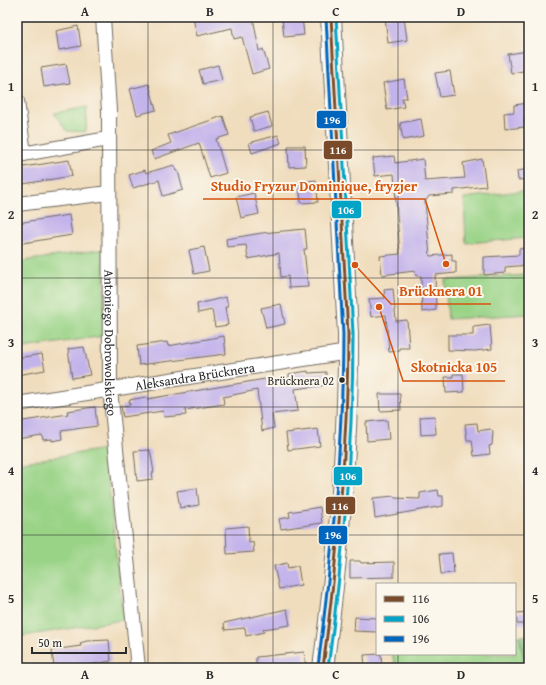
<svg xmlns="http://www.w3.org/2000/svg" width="546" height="685" font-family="'Gentium Book Plus',serif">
	<rect width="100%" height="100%" fill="#fbf7ec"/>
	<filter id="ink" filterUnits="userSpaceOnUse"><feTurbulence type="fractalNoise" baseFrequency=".025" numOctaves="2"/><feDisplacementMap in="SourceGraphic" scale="8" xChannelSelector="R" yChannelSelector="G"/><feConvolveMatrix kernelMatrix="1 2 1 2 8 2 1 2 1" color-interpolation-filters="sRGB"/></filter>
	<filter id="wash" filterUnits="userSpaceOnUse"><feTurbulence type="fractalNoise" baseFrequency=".012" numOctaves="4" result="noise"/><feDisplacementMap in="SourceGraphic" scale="16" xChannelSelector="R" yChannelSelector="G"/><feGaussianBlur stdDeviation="0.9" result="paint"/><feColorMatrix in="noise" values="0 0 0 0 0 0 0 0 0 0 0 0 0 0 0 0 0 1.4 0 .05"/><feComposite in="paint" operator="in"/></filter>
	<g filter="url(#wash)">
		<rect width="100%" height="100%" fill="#f0ddbd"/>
		<path fill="#99d386" stroke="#627f58" d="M87 107 86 132 67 131 54 113Z
			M529 190V238L466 243 464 198Z
			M104 249V336L17 349V262Z
			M529 275V314L448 319 445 280Z
			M105 449 123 620 17 637V463Z
			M519 636 526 668H396L392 654H515V637Z"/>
		<path fill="#7ab573" stroke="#52704f" d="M529 635V668H526L519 636Z"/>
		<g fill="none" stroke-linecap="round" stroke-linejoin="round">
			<path stroke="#45abc5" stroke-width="4" d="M17 661 24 668"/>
		</g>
		<g id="blocks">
			<path fill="#c3b3eb" d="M199 17H253L259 51 263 49 269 69 252 74 242 37 234 39 232 28 197 36 193 18Z
				M282 17H302L304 35 284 37Z
				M385 17H404L407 40 388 43Z
				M78 26 81 46 59 50 56 31Z
				M528 51 529 70 511 73 508 54Z
				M66 64 70 83 44 87 41 68Z
				M218 65 222 80 203 84 199 70Z
				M450 71 454 95 440 97 435 73Z
				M404 79 407 98H402L404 107 387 110 383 83Z
				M149 84 156 110 137 115 130 89Z
				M529 103V120H524L525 127 505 129 504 113 514 112V105Z
				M268 112 272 126 254 131 250 117Z
				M223 116 229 135 216 139 226 173 210 178 199 143 154 159 151 151 171 143 168 135Z
				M421 119 424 136 403 140 400 123Z
				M278 135 281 143 252 153 249 143Z
				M288 146H305L306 166 289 167Z
				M394 156 395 163 423 159 425 181 465 178 463 163 482 159 486 186 454 190V194L429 196 425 202 430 256 452 254V261H456V273L435 275 436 310 422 312 421 276H416L415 271 382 275 380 256 400 254 394 174 375 176 373 158Z
				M69 160 72 176 17 185V168Z
				M174 165 176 171H178L183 190 163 196 159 180 133 188 129 175 145 170 146 173Z
				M529 169V179L518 180 517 171Z
				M316 180 318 202 301 203 299 182Z
				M254 193 259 214 241 218 236 197Z
				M69 215 72 235 17 244V223Z
				M305 229 307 249H304L308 287 289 288 288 276 281 277 279 253 248 259 246 245 227 247 226 239 262 233Z
				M204 247 209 271 194 274 189 250Z
				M529 248V265L505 267V273L484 275V257L519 255V249Z
				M393 289 396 321 407 320 409 348H399V351L389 352 386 315 371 317 369 299 385 298 384 290Z
				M226 297 228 307H225L228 325 215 327 212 310 198 313 197 304Z
				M281 304 285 324 266 328 261 308Z
				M490 325 492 349 475 351 448 350V335H473V327Z
				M224 336 226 354 139 365 137 346 167 342 168 346Z
				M84 347 90 375 72 378 68 349Z
				M42 354 45 370 17 375V358Z
				M308 371V373L326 372V385L295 389 298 411 272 414 274 428 262 431 257 390 223 397 224 404 185 410 186 415 164 417 163 411 123 417 121 406 130 405 129 400 146 397 147 399 271 378V381L289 378V374Z
				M453 374H463L464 392 446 393 445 377H453Z
				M379 394H400L401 410 380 411Z
				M95 407 97 426 61 431 62 439 52 441V439L43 440 42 435 17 439V422L68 414 67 411Z
				M435 416 436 434 421 435 420 417Z
				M387 420 389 439 367 441 366 422Z
				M477 423 478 431 490 429 493 432 492 445 489 446 490 454 474 456 472 440H467L465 424Z
				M318 429 320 446 288 450 286 433Z
				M150 450 154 472 152 473 153 479 137 481 134 451Z
				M197 488 199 505 180 508 177 491Z
				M438 490 439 496H443V506L375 518 373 498 394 496 395 498 420 499V493Z
				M320 507 322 523 281 529 279 519 290 517 289 512Z
				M248 526 249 543 253 542 254 552 227 554 226 528Z
				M452 553 454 573 441 574 439 554Z
				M350 561H360L361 563 394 562V577L350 578Z
				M287 563 288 568 298 566 301 585 279 589 274 566Z
				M287 609 290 625 263 629 264 632 246 636 245 628 225 630 224 623Z
				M529 612V624H517L516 613Z
				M355 617 377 618V632L354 631Z
				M109 640 111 661 83 666V668H54L52 650 81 646 80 643 87 641Z
				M304 652 306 668H256V657Z
				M381 654 382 668H365L364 655Z"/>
		</g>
	</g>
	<g filter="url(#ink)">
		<use href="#blocks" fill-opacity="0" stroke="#70695e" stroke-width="1"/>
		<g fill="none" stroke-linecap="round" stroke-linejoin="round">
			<defs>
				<g id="street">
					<path id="s1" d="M103 17 109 111 110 389 138 668"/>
					<path d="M17 101 24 154"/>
					<path d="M17 155 108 139"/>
					<path d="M17 204 109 193"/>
					<path id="s2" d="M17 404 348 352"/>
				</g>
				<path id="secondary" d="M323 668C338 557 349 446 348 334L331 17"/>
			</defs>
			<use href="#street" stroke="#70695e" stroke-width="16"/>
			<use href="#secondary" stroke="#70695e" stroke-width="22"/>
			<use href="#street" stroke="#fff" stroke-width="14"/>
			<use href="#secondary" stroke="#fff" stroke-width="20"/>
			<defs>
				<path id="bus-1" d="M323 668C337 557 348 446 348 334L331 17"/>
				<path id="bus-2" d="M328 668C343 557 353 446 353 334L336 17"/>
				<path id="bus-3" d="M318 667C332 557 343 446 343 334L326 17"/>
			</defs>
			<use href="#bus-1" stroke="#fbf7ec" stroke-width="6"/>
			<use href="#bus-2" stroke="#fbf7ec" stroke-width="6"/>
			<use href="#bus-3" stroke="#fbf7ec" stroke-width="6"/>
			<use href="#bus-1" stroke="#7a4b2a" stroke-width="3"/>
			<use href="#bus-2" stroke="#02a3c6" stroke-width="3"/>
			<use href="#bus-3" stroke="#0065bd" stroke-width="3"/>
		</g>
	</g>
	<path fill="none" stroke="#2b2b2b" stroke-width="1" stroke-opacity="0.55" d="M148 17V668M273 17V668M398 17V584M17 150H529M17 278H529M17 407H529M17 535H529M398 654V668"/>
	<circle fill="#2b2b2b" stroke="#fbf7ec" stroke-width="1.5" cx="342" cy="380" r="3.5"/>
	<g text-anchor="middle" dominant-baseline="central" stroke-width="4" stroke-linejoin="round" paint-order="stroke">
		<g font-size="12" fill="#2b2b2b" stroke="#fbf7ec" text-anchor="end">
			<text x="334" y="380">Brücknera 02</text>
		</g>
		<g font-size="13" fill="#2b2b2b" stroke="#fbf7ec">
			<text stroke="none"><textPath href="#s1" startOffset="326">Antoniego Dobrowolskiego</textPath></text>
			<text stroke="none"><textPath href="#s2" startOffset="180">Aleksandra Brücknera</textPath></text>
		</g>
	</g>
	<path fill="none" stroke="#d5540f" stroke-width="1.5" d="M446 264L425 199H203M355 265L391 304H491M379 307L403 381H505"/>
	<g fill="#d5540f" stroke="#fbf7ec" stroke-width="1.5">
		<circle cx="446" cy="264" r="4"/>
		<circle cx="355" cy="265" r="4"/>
		<circle cx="379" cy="307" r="4"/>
	</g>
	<g font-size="14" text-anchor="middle" font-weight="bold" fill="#d5540f" stroke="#fbf7ec" stroke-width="4" stroke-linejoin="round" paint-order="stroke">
		<text x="314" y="191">Studio Fryzur Dominique, fryzjer</text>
		<text x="441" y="296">Brücknera 01</text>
		<text x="454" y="372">Skotnicka 105</text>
	</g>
	<g stroke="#fbf7ec" stroke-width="1.5">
		<rect x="316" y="110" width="31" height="19" rx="4" fill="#0065bd"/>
		<rect x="323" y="140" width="30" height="20" rx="4" fill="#7a4b2a"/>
		<rect x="331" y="200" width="31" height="19" rx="4" fill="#02a3c6"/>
		<rect x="333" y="466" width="30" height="20" rx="4" fill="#02a3c6"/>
		<rect x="325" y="496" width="31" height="19" rx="4" fill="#7a4b2a"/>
		<rect x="318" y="525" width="30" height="20" rx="4" fill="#0065bd"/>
	</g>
	<g font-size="11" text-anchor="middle" font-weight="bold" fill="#fff">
		<text x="332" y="124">196</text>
		<text x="338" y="154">116</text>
		<text x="346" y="214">106</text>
		<text x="348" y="480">106</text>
		<text x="340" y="510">116</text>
		<text x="333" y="539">196</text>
	</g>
	<rect width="546" height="685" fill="none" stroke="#fbf7ec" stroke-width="44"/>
	<rect x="376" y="583" width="140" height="72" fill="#fbf7ec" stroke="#a8a59f"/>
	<rect x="384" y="596" width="20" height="6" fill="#7a4b2a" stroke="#a8a59f"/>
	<text x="412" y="603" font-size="12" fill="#2b2b2b">116</text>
	<rect x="384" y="616" width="20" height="6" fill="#02a3c6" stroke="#a8a59f"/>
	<text x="412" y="623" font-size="12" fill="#2b2b2b">106</text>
	<rect x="384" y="636" width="20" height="6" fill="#0065bd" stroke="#a8a59f"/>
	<text x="412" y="643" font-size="12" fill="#2b2b2b">196</text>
	<path d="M32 647v6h94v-6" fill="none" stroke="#2b2b2b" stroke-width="2"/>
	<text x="38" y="647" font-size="12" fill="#2b2b2b" stroke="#fbf7ec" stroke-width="3" paint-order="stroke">50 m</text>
	<rect x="22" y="22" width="502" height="641" fill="none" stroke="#2b2b2b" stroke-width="1.5"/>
	<g font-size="13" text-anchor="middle" font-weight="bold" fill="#2b2b2b">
		<text x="85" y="16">A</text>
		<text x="210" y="16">B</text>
		<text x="336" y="16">C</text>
		<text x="461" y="16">D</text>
		<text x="11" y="91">1</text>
		<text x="535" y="91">1</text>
		<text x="11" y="219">2</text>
		<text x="535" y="219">2</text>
		<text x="11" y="347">3</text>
		<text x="535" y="347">3</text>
		<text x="11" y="475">4</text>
		<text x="535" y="475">4</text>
		<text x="11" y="603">5</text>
		<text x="535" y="603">5</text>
		<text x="85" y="679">A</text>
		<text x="210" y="679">B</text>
		<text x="336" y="679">C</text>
		<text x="461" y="679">D</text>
	</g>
</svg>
